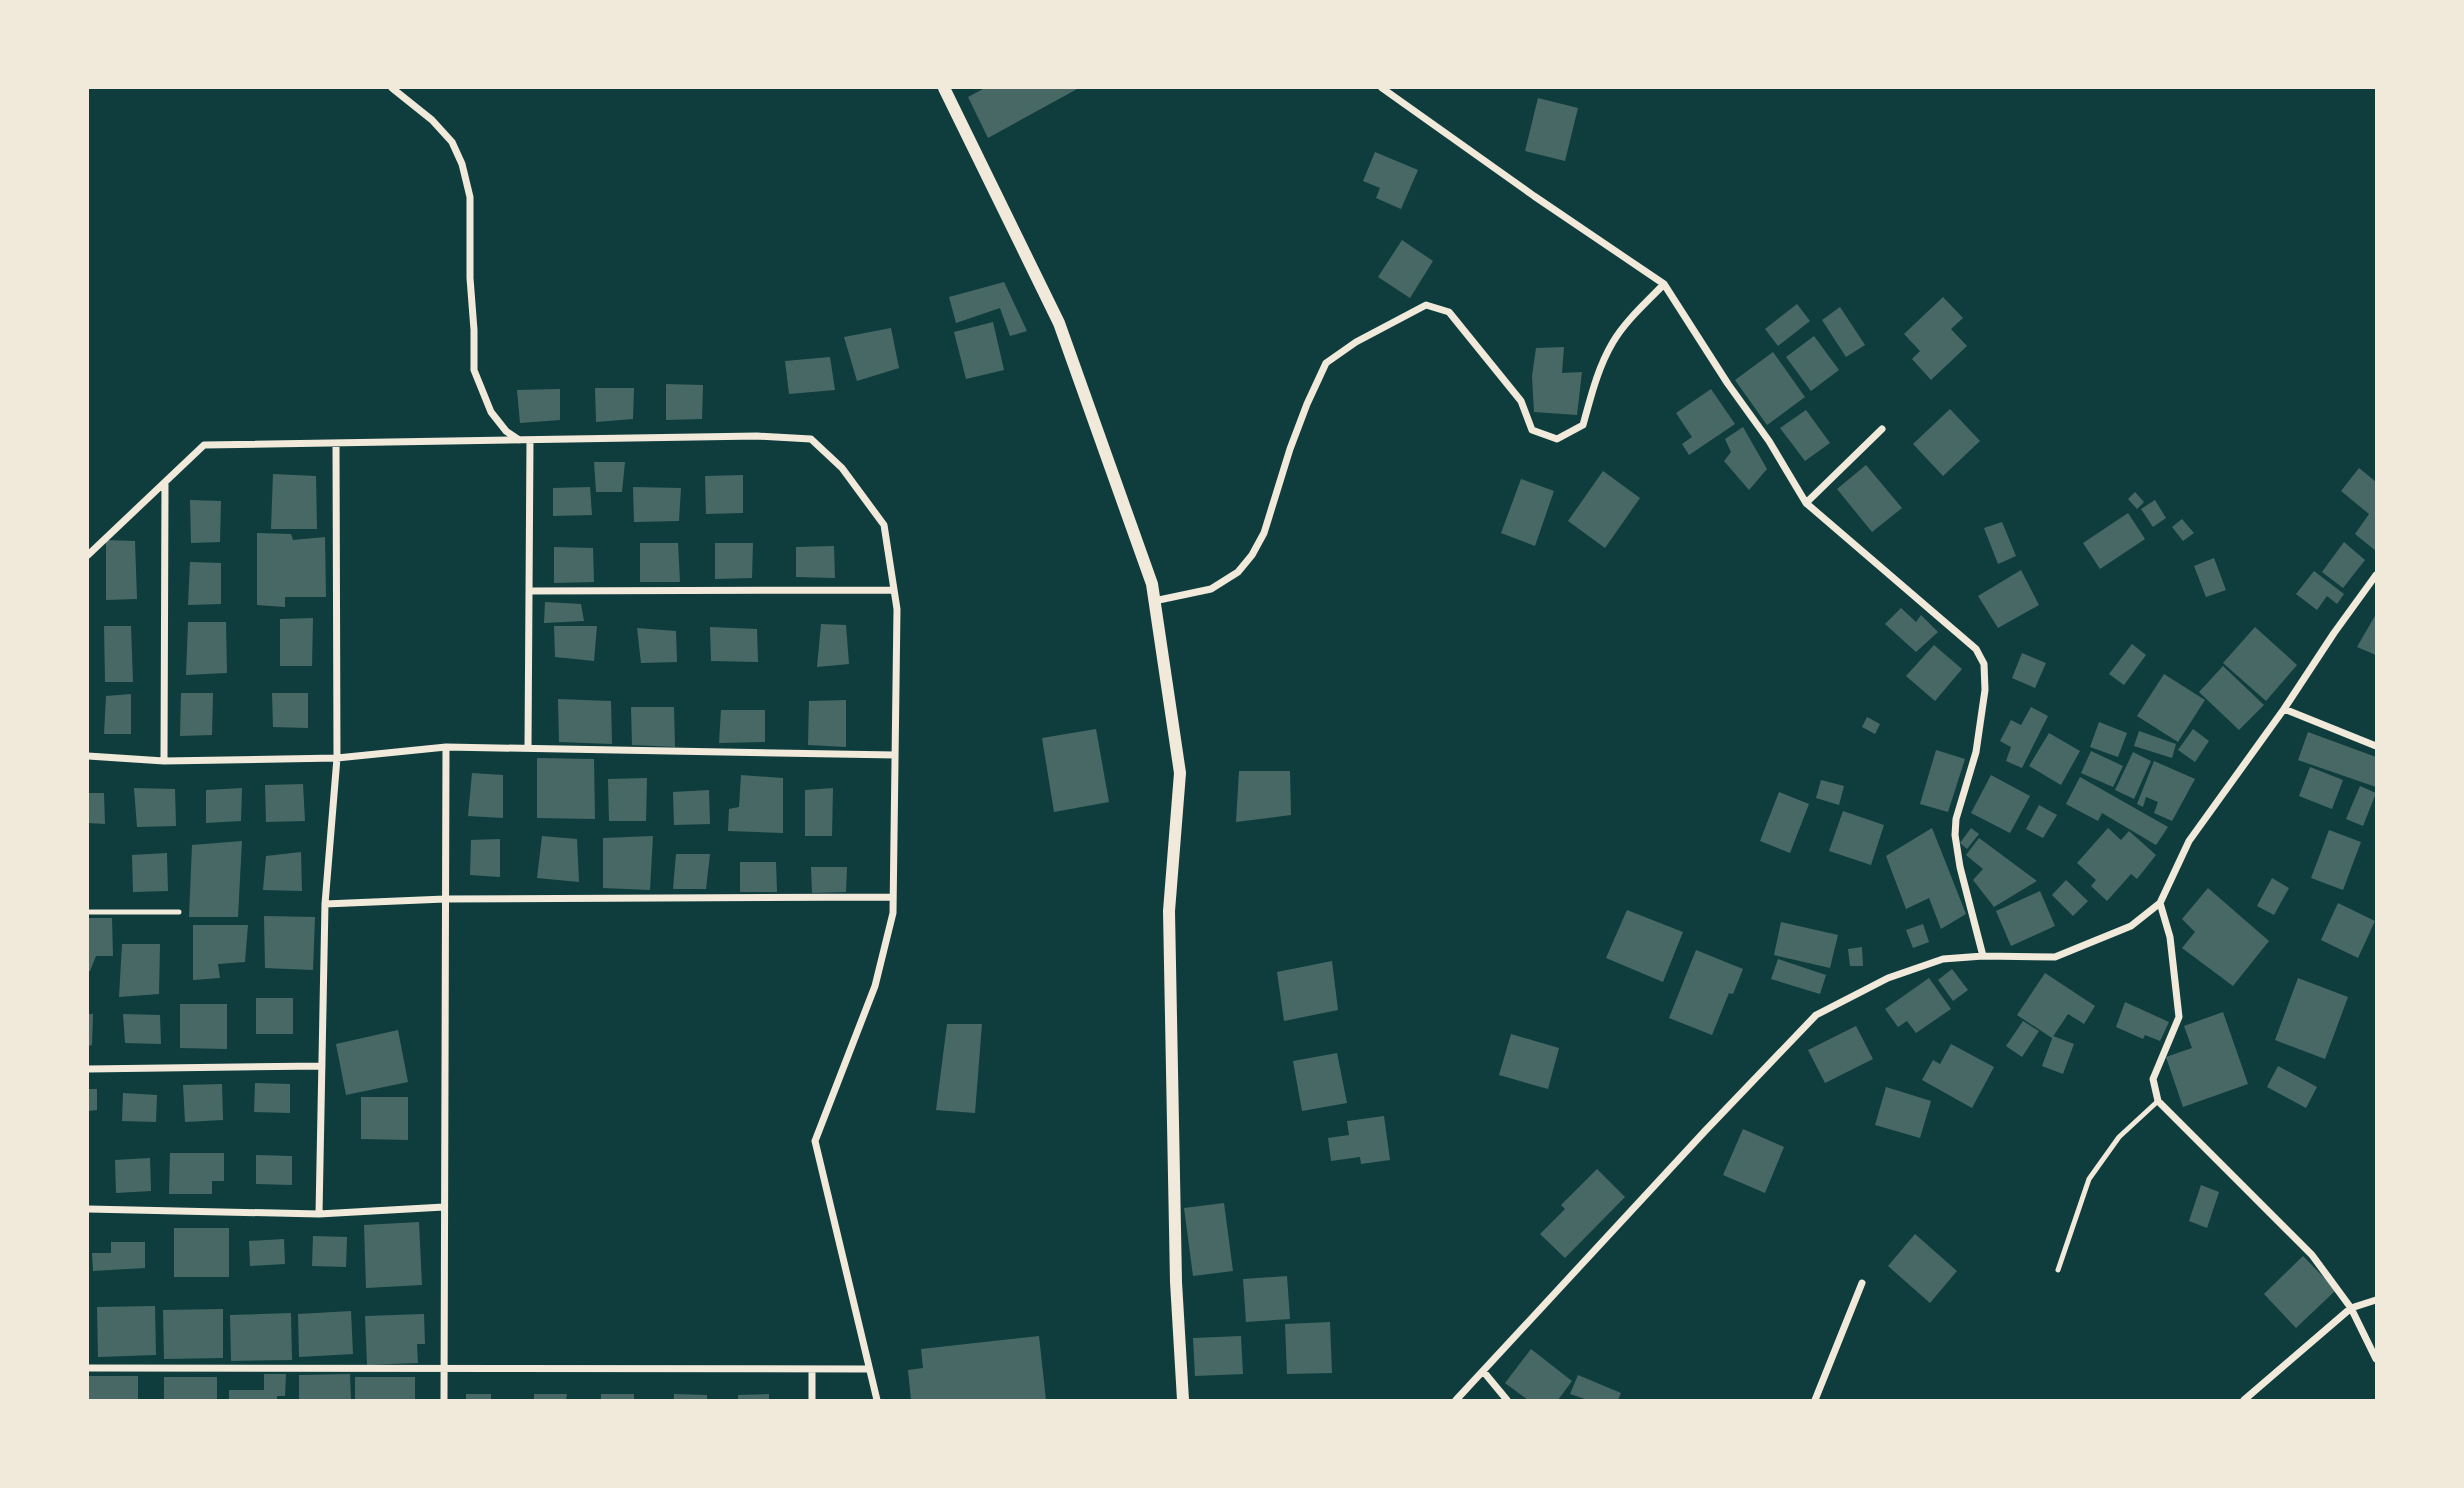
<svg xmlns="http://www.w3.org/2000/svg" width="2464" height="1488" font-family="Overpass,sans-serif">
	<rect width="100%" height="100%" fill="#0f3d3e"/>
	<path fill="#486865" d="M985 88H1079L988 138 968 97Z
		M1538 98 1578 108 1565 161 1525 151Z
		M1375 152 1418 170 1401 209 1376 198 1380 188 1363 181Z
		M1402 240 1433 261 1410 298 1378 277Z
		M1004 282 1027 331 1010 336 1000 308 956 323 949 297Z
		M1943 297 1963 318 1951 329 1967 346 1931 380 1912 359 1920 351 1904 334Z
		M1797 304 1810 321 1778 346 1765 329Z
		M1840 307 1865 345 1846 357 1822 320Z
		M993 322 1004 370 966 379 954 332Z
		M891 328 899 368 857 381 844 337Z
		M1814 336 1839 370 1811 391 1786 357Z
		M1564 347 1562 373 1582 372 1577 415 1534 412 1532 376 1536 348Z
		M1773 352 1805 397 1767 425 1735 380Z
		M830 357 835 390 789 394 785 361Z
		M666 384 703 385 702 419 666 420Z
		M595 388H634L633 419 596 422Z
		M560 389V420L520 423 517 390Z
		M1711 389 1735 424 1689 455 1682 444 1692 437 1676 413Z
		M1950 409 1980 441 1943 476 1913 444Z
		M1806 410 1830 443 1805 461 1780 428Z
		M1743 427 1767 469 1749 490 1724 461 1731 452 1725 439Z
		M594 462H625L622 492H596Z
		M1866 465 1902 508 1872 532 1837 489Z
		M2359 468 2376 482V551L2355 534 2369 514 2341 491Z
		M1603 471 1640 498 1605 548 1568 521Z
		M273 474 316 476 317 529H271Z
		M743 475V513L706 514 705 476Z
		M1521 479 1554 491 1535 546 1501 533Z
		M590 487 592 515 553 516V488Z
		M633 487 681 488 679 521 634 522Z
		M2135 492 2144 502 2137 509 2128 499Z
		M190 500 221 501 220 542 191 543Z
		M2155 500 2166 518 2153 527 2141 509Z
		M2128 513 2145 539 2100 569 2083 543Z
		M2182 519 2194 533 2183 541 2172 527Z
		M2002 522 2016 556 1998 564 1984 528Z
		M257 533 291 534 293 540 325 537 326 597H285V607L257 605Z
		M106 540 135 541 137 599 106 600Z
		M2344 542 2365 560 2343 588 2322 572Z
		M640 543H678L680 582H640Z
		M715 543H753L752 578 715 579Z
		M834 546 835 578 796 577V547Z
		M554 547 593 548 594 582 554 583Z
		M2214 558 2226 590 2206 597 2194 566Z
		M190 562 221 563V604L188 605Z
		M2021 570 2039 605 1998 628 1978 596Z
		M2314 571 2344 594 2337 604 2327 596 2317 610 2296 594Z
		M545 602 581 604 584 621 544 623Z
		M1901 608 1916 622 1921 615 1938 632 1916 652 1885 624Z
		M2376 614V655L2357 647Z
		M313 618 312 666H280V619Z
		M188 622H226L227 673 186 675Z
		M821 624 846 625 849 664 817 667Z
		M104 626H131L133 682H105Z
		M554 626H597L594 661 555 657Z
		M710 627 757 629 758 662 711 661Z
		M2255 627 2297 665 2266 701 2223 663Z
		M637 628 676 631 677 662 641 663Z
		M2132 644 2146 655 2124 685 2109 674Z
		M1934 645 1962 669 1935 701 1906 676Z
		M2022 653 2046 663 2035 688 2012 678Z
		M2223 666 2264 705 2239 730 2199 692Z
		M2164 674 2205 700 2178 742 2137 716Z
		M181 693H213L212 735 180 736Z
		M272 693H308V728L273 727Z
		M131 694V734H104L106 696Z
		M558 699 611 701 612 744 559 742Z
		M846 700V747L808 745 809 701Z
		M631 707H674L675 747 632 745Z
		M2031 707 2048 716 2022 768 2006 761 2011 747 2000 741 2011 720 2021 725Z
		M721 710H765V742L719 743Z
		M1867 717 1880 724 1875 734 1862 727Z
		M2099 722 2127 733 2118 757 2090 747Z
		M1096 729 1109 802 1054 812 1042 738Z
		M2193 729 2209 741 2195 762 2178 750Z
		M2139 731 2176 744 2172 758 2134 746Z
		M2308 732 2376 757V787L2298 760Z
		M2049 733 2080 751 2061 785 2029 766Z
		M1936 750 1965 759 1948 812 1920 804Z
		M2091 751 2123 766 2113 787 2081 773Z
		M2133 752 2151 761 2134 799 2115 790Z
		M537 758 594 759 595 819 537 818Z
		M2154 761 2195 779 2172 821 2154 813 2158 802 2146 797 2143 807 2137 804Z
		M2310 767 2343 780 2332 809 2299 796Z
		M1239 771H1290L1291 815 1236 822Z
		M472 773 503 775V818L468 816Z
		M741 775 783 778V833L728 831 729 809 739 807Z
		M1991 775 2030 796 2010 833 1971 813Z
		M2080 777 2168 827 2156 845 2102 813 2098 821 2066 804Z
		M647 778 646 821H609L608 779Z
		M1821 780 1844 786 1839 805 1816 798Z
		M303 784 305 821 266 822 265 785Z
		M2360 786 2376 793 2363 826 2346 819Z
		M134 788 175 789 176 826 137 827Z
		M242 788 241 821 206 823V790Z
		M833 788 832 836H805V790Z
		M709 790 710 824 674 825 673 792Z
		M1779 792 1809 804 1790 853 1760 841Z
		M88 793H104L105 824 88 823Z
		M2039 805 2057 815 2043 838 2026 829Z
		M1843 811 1884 825 1871 865 1829 851Z
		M1932 828 1966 914 1941 929 1929 898 1906 909 1886 856Z
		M1971 828 1979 834 1967 849 1960 843Z
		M2108 828 2121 840 2129 831 2156 855 2137 879 2131 874 2107 901 2091 886 2096 880 2077 863Z
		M2329 830 2361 842 2343 890 2311 878Z
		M542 836 577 839 579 882 537 878Z
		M653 836 650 890 603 888V838Z
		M1979 838 2037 881 1994 907 1973 880 1983 869 1966 855Z
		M500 839V877L470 875 471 840Z
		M242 841 238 917H189L192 845Z
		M301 852 302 891 263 890 266 856Z
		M167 853 168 891 133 892 132 855Z
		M676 854H710L706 889H673Z
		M740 862H776L777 892H740Z
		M811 867H847L846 892 812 893Z
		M2272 878 2289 888 2274 915 2257 906Z
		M2066 880 2088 901 2073 916 2052 895Z
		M2208 888 2269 941 2233 986 2182 948 2195 932 2182 919Z
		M2040 891 2055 926 2011 946 1996 911Z
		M2338 903 2375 921 2358 958 2321 940Z
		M1627 910 1683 932 1663 982 1606 958Z
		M264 916 315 917 313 970 265 968Z
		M88 918H112L113 956H96L90 971H88Z
		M1781 922 1838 935 1830 968 1774 955Z
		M1923 924 1929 942 1913 948 1906 930Z
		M193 925H248L245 962 218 964 220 978 193 980Z
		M122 944H160L159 994 119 997Z
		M1862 947 1863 966H1850L1848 949Z
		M1696 950 1743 969 1733 994 1729 993 1712 1035 1669 1018Z
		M1778 959 1826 975 1820 994 1771 979Z
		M1332 961 1338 1010 1284 1021 1277 972Z
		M1952 969 1968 990 1953 1001 1938 980Z
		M2045 973 2095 1006 2084 1024 2068 1014 2052 1038 2017 1015Z
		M1929 978 1951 1009 1916 1033 1907 1021 1898 1027 1885 1009Z
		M2298 978 2348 997 2325 1059 2275 1040Z
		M256 998H293V1034H256Z
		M2125 1002 2169 1022 2160 1041 2145 1035 2143 1039 2116 1027Z
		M180 1004H227V1049L180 1048Z
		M2223 1012 2248 1084 2183 1107 2166 1057 2192 1048 2184 1026Z
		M88 1014H93L92 1045 88 1046Z
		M123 1014 160 1015 161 1044 125 1043Z
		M2023 1021 2039 1031 2022 1057 2006 1046Z
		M947 1024H982L975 1113 936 1110Z
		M1856 1026 1873 1059 1825 1083 1808 1050Z
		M398 1030 408 1082 346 1095 336 1044Z
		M1511 1034 1559 1048 1548 1089 1499 1075Z
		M2053 1036 2074 1044 2063 1074 2042 1066Z
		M1951 1044 1994 1067 1972 1108 1922 1080 1933 1060 1940 1064Z
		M1337 1053 1347 1103 1302 1111 1293 1061Z
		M2278 1066 2317 1087 2306 1108 2267 1087Z
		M255 1083 290 1084V1113L254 1112Z
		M222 1084 223 1120 185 1122 183 1085Z
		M1886 1087 1931 1101 1920 1138 1875 1125Z
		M88 1089H97V1110L88 1111Z
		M123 1093 157 1095 156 1122 122 1121Z
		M361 1097H408V1140L361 1139Z
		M1384 1116 1390 1160 1361 1164 1360 1157 1331 1161 1328 1138 1349 1135 1347 1121Z
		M1743 1129 1784 1147 1765 1193 1723 1175Z
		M170 1153H224V1181H212V1194H169Z
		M256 1155 292 1156V1185L256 1184Z
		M150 1158 151 1191 116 1193 115 1160Z
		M1597 1169 1625 1197 1565 1258 1540 1234 1565 1209 1561 1205Z
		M2201 1185 2219 1192 2207 1228 2189 1221Z
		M1224 1203 1233 1271 1193 1276 1184 1208Z
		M419 1222 422 1285 366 1288 364 1225Z
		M174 1228H229V1277H174Z
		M1915 1234 1957 1271 1930 1303 1888 1266Z
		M313 1236 347 1237 346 1267 312 1266Z
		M284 1239 285 1264 250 1266 249 1241Z
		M111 1242H145V1268L93 1271 92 1253H111Z
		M2303 1256 2336 1290 2296 1328 2264 1294Z
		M1287 1276 1290 1319 1246 1322 1243 1279Z
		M155 1306 156 1355 98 1357 97 1307Z
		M223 1309V1358L164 1359 163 1310Z
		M351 1311 353 1354 299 1357 298 1314Z
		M291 1313 292 1360 231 1361 230 1315Z
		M424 1314 425 1344H417L418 1363 367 1365 365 1316Z
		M1330 1322 1332 1373 1287 1374 1285 1324Z
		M1039 1336 1046 1400H911L908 1370 923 1368 921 1349Z
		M1241 1336 1243 1374 1195 1376 1193 1338Z
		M1531 1349 1572 1381 1558 1400H1528L1505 1383Z
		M264 1374H286L285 1396H277V1400H229V1390H264Z
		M350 1374 351 1400H299V1375Z
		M1578 1375 1621 1393 1618 1400H1588L1570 1394Z
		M88 1376H138V1400H88Z
		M164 1377H217V1400H164Z
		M355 1377H415V1400H355Z
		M466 1394H491V1400H466Z
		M534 1394H567L566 1400H534Z
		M601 1394H634V1400H601Z
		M674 1394 707 1395V1400H674Z
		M769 1394V1400H738V1395Z"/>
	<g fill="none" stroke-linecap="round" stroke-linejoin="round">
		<path stroke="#f1e9da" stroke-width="5" d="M88 912H179
			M2058 1270 2089 1179 2119 1137 2158 1101"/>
		<path stroke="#f1e9da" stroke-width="7" d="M392 88 432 120 452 142 462 164 470 197V278L474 330V370L491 412 506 431 519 440
			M1382 88 1534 196 1664 284 1728 384 1769 441 1806 503 1976 649 1984 664 1985 690 1976 752 1956 819 1955 835 1960 867 1983 956
			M1806 503 1882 429
			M88 555 204 445 757 436 811 439 842 468 884 525 897 609 893 913 875 986 815 1141 877 1400
			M529 591 894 590
			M1154 601 1211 589 1238 572 1252 555 1264 533 1290 449 1307 404 1326 363 1356 342 1426 305 1449 312 1521 401 1532 430 1557 439 1583 425C1591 396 1598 367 1613 342 1626 320 1647 302 1664 284
			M2284 709 2376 746
			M528 748 530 440
			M88 756 164 761 337 758 446 747 895 755
			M164 761 165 484
			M2160 903 2170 937 2179 1017 2153 1079 2158 1101 2312 1255 2351 1308 2376 1359
			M325 904 445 899 893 897
			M88 1069 322 1066
			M88 1209 319 1214 444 1207
			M319 1214 325 904 337 758 336 443
			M88 1368 869 1369
			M1483 1371 1507 1400
			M444 1400 446 747
			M812 1400V1369
			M1456 1400 1705 1131 1816 1015 1888 978 1943 959 1983 956 2055 957 2131 926 2160 903 2189 841 2284 709 2334 633 2376 575
			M1815 1400 1862 1283
			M2244 1400 2351 1308 2376 1300"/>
		<path stroke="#f1e9da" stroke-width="12" d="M944 88 1059 323 1152 584 1180 773 1169 911 1176 1282 1183 1400"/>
	</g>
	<rect width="2464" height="1488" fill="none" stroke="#f1e9da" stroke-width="178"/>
</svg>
